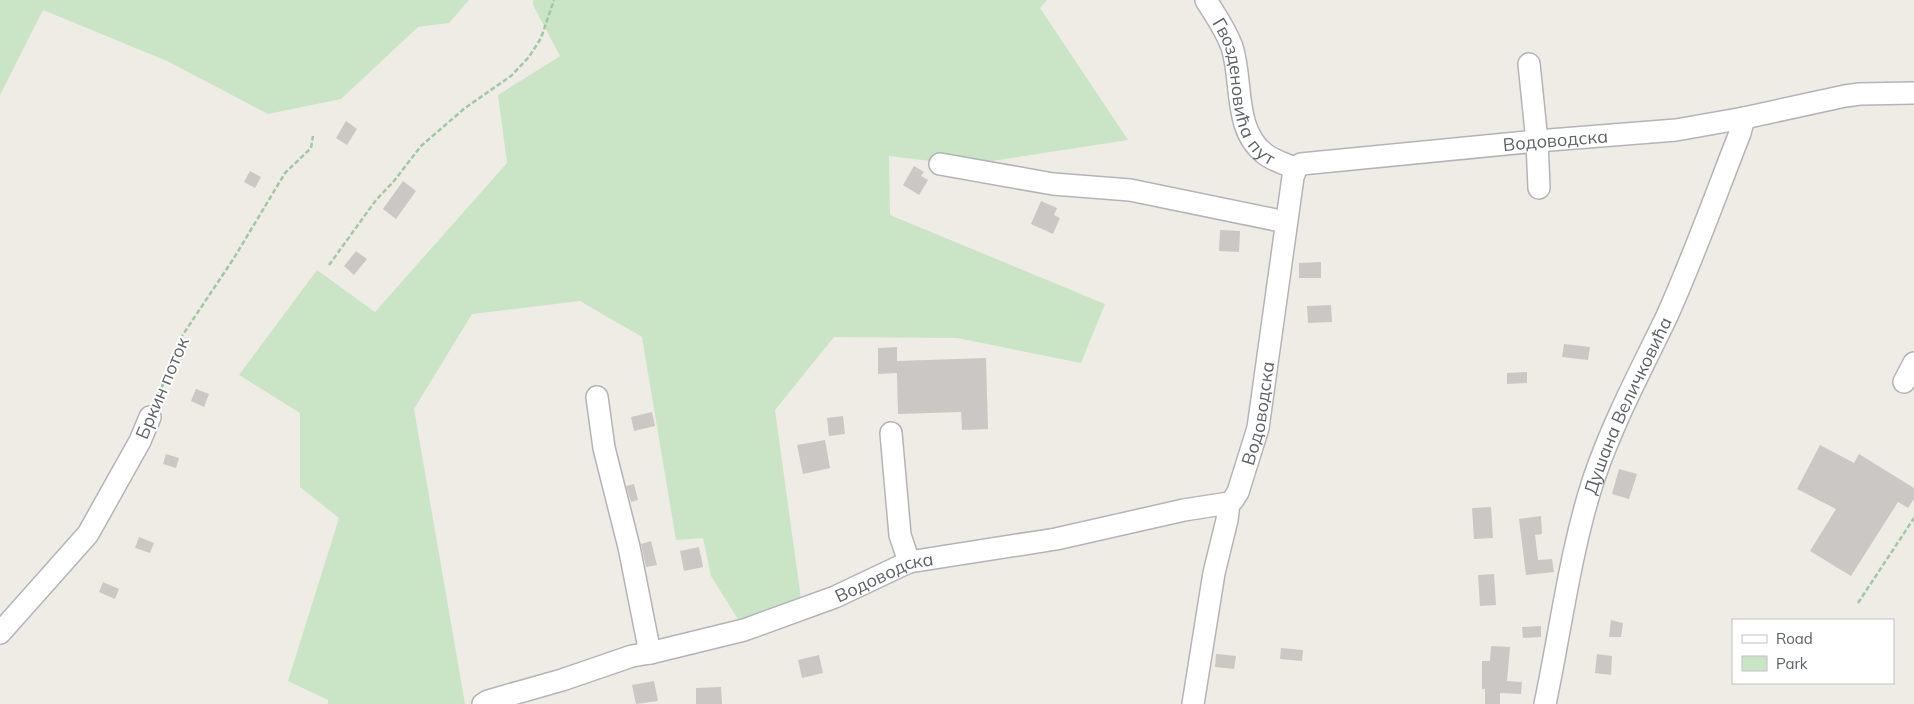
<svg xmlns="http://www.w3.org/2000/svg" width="1914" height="704" font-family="Mulish,sans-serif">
	<rect width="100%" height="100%" fill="#efece6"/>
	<path fill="#c9e5c5" d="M0 0H469L449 23 418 27 341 99 268 114 167 61 43 10 0 95Z
		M533 0H1047L1040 8 1128 140 966 165 889 156 890 215 1105 304 1081 363 957 338 834 337 775 410 801 599 739 621 711 576 703 538 676 540 642 337 580 301 472 314 414 409 465 704H328V700L288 681 339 518 300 487V413L239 375 317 270 375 312 507 163 498 95 560 56 533 5Z"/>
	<path fill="#cbc7c4" d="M346 121 357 129 347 145 336 138Z
		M914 166 924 172 921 176 928 180 919 195 903 185Z
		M250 171 261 177 255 188 244 182Z
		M403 181 416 191 396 219 383 209Z
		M1041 201 1057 208 1054 215 1060 218 1053 234 1031 224Z
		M1220 230 1240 231 1239 252 1219 251Z
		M356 251 367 259 354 275 344 266Z
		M1321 262V278H1299V263Z
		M1331 305 1332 322 1308 323 1307 306Z
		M1564 344 1590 347 1588 360 1562 357Z
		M897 347V361L986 358 988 429 962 430 961 412 898 414 897 373 878 374V348Z
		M1527 372V383L1507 384V373Z
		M196 389 209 394 204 407 191 401Z
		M652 412 655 426 634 431 631 417Z
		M843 416 845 434 829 436 827 418Z
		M825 440 830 468 803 474 797 445Z
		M1820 445 1854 463 1859 454 1914 488V499L1908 508 1898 502 1851 576 1810 551 1836 509 1797 489Z
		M166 454 179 458 176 468 163 464Z
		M1619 469 1637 474 1629 499 1612 494Z
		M634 484 638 500 631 502 626 486Z
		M1491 507 1493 538 1474 539 1472 508Z
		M1541 516 1542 534 1535 535 1538 560 1552 559 1554 572 1526 575 1519 519Z
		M139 537 154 543 150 553 135 548Z
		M651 541 657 565 646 567 641 544Z
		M699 547 703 567 684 571 680 551Z
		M1494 574 1496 605 1480 606 1478 575Z
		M103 582 119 589 115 599 99 592Z
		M1611 620 1623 623 1621 637H1609Z
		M1541 626V637L1523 638 1522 627Z
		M1491 646 1510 647 1507 681 1522 682 1521 694 1500 693V704H1485V689H1482V661H1490Z
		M1281 648 1303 650 1302 661 1280 659Z
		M1216 654 1236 656 1234 669 1215 667Z
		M1597 654 1612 656 1611 675 1595 673Z
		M819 655 823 673 802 678 798 660Z
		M654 681 658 701 636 704 632 685Z
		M721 687 722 704H696V688Z"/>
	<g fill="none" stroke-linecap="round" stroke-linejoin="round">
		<defs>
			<g id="minor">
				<path id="s1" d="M1206 0C1215 15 1226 30 1232 47 1243 81 1233 130 1265 154 1274 161 1286 164 1296 169"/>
				<path d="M1529 64 1537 141 1539 188"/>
				<path d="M940 164 1053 184 1130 190 1286 222"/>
				<path d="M1904 382 1914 363"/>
				<path d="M597 397 604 448 629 547 650 653"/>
				<path d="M891 433 900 535 909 562"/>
				<path d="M0 633 88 534 140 441 150 417"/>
				<path id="s2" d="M483 704 488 701 562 680 632 656 650 653 744 630 835 597 909 562 1056 539 1184 510 1229 503 1233 500 1238 492 1258 428 1293 177 1296 169 1301 164 1537 141 1676 130 1744 118 1845 96 1860 94 1914 93"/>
				<path d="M1193 704 1214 573 1227 520 1229 503"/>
				<path id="s3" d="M1545 704C1561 629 1570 551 1594 478 1613 422 1641 370 1667 316 1694 256 1716 194 1740 133L1744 118"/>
			</g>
		</defs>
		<use href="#minor" stroke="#b2b4b8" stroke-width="24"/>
		<path stroke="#a0c8a5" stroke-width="2.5" stroke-dasharray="5 2.5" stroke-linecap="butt" d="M329 265 376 200 394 181 421 146 465 108 511 76 529 57 541 38 554 0
			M156 402 182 336 234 258 285 173 311 148 313 136
			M1858 603 1914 518"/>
		<use href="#minor" stroke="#fff" stroke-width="21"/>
	</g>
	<g text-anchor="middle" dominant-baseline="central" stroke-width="4" stroke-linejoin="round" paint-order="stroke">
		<g font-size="18" fill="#5e6266" stroke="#fff">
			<text stroke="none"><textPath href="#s1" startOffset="101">Гвозденовића пут</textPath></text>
			<text stroke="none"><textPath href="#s2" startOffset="1382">Водоводска</textPath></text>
			<text transform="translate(162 388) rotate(-67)">Бркин поток</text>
			<text stroke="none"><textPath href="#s3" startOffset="311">Душана Величковића</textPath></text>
			<text stroke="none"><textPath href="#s2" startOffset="872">Водоводска</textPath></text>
			<text stroke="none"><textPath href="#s2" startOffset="422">Водоводска</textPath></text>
		</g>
	</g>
	<rect x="1732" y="619" width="162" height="65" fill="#ffffff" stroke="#bfc0c2"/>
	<rect x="1742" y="635" width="25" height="8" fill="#ffffff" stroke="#bfc0c2"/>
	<text x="1776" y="644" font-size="15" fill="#5e6266">Road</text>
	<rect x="1742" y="656" width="25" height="15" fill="#c9e5c5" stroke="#bfc0c2"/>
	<text x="1776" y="669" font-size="15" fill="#5e6266">Park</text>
</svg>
